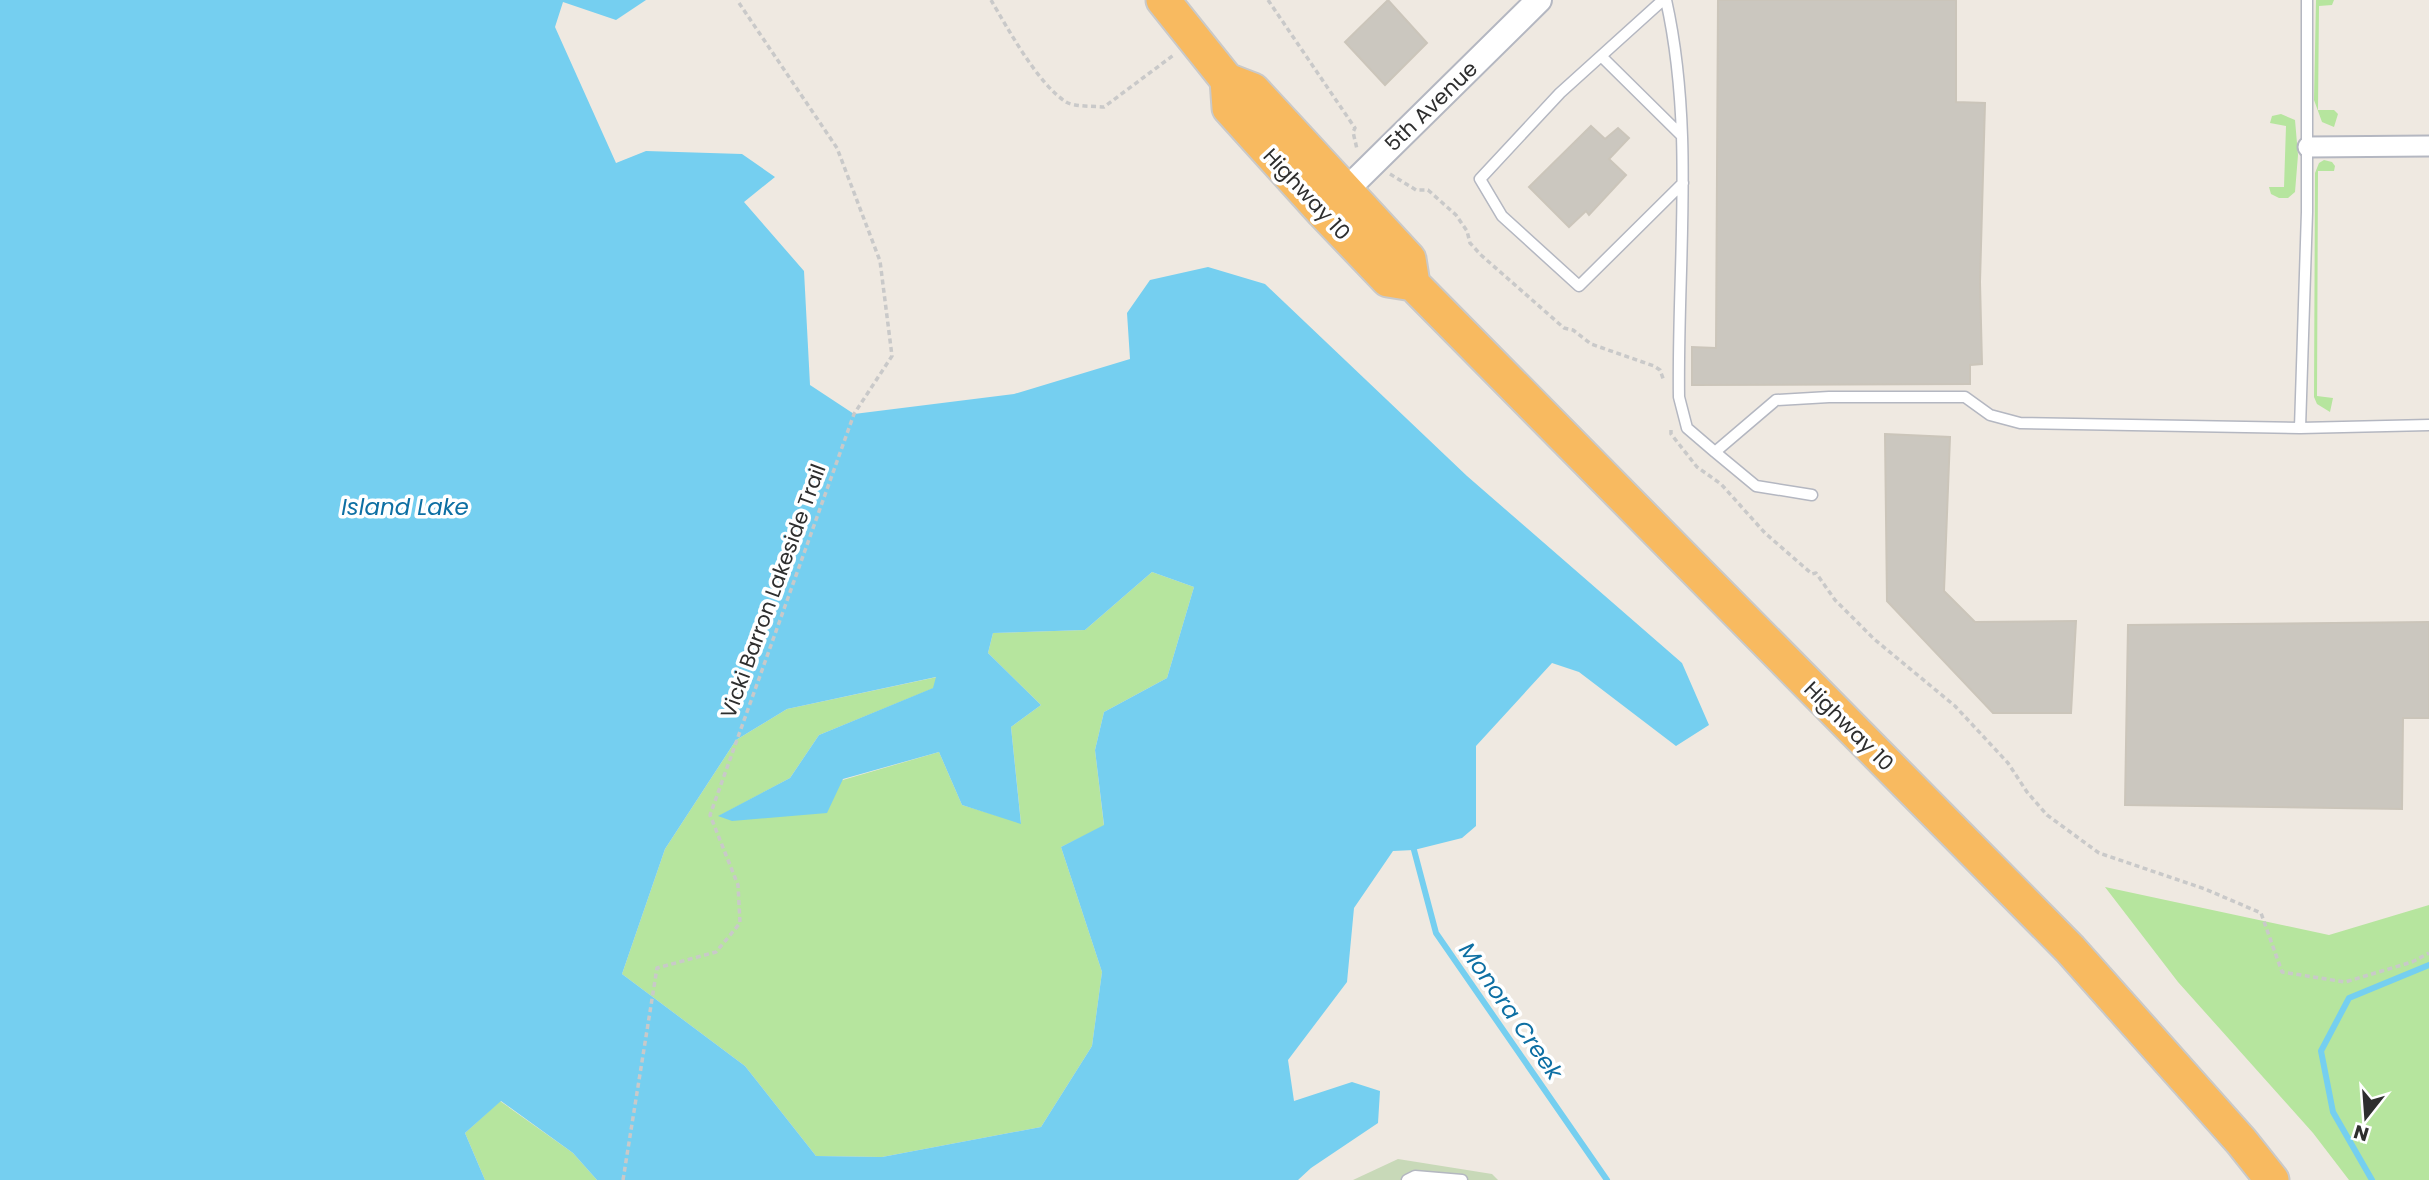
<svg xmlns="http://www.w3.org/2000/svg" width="2429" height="1180" font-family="Poppins,sans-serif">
	<rect width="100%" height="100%" fill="#efe9e1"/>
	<path fill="#b6e59e" d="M2316 0H2334L2332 5 2319 6 2318 110H2334L2338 114 2334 127 2322 122 2314 100Z
		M2281 114 2295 120 2298 155 2295 192 2288 198H2279L2271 194 2269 187H2284L2286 126 2270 123 2272 116Z
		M2324 160 2332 162 2335 166 2334 171H2318L2317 396 2333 398 2330 412 2317 404 2314 397 2315 173 2319 163Z
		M1152 572 1194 587 1167 678 1104 712 1095 750 1104 826 1061 847 1102 972 1092 1046 1041 1127 882 1157 816 1156 745 1066 622 974 665 849 736 740 787 709 937 677 934 688 819 735 790 778 719 816 939 752 962 805 1021 823 1011 727 1041 705 988 653 993 633 1085 630Z
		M2105 887 2329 935 2429 905V1180H2349L2313 1133 2178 982Z
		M500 1101 573 1153 597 1180H485L465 1133Z"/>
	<path fill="#c8d9b8" d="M1398 1159 1492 1174 1498 1180H1353Z"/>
	<path fill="#75cff0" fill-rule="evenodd" d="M0 0H646L616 20 563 2 555 27 616 163 646 151 742 154 775 177 744 202 804 271 810 385 854 414 1014 394 1130 359 1127 313 1150 280 1208 267 1265 284 1467 476 1682 663 1709 725 1676 746 1579 672 1552 663 1476 746V826L1462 838 1414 850 1393 851 1354 908 1347 982 1288 1060 1294 1101 1352 1082 1380 1091 1378 1123 1311 1168 1298 1180H597L573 1153 501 1101 465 1133 485 1180H0ZM1152 572 1194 587 1167 678 1104 712 1095 750 1104 825 1061 847 1102 972 1092 1046 1041 1127 882 1157 816 1156 745 1066 622 974 665 849 736 740 787 709 936 677 933 688 819 735 790 778 718 816 732 821 827 813 843 779 939 752 962 805 1021 824 1011 727 1041 705 988 653 993 633 1085 630Z"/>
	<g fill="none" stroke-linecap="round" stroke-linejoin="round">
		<path stroke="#75cff0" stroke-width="6" d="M1414 850 1436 933 1607 1180
			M2372 1180 2333 1112 2321 1051 2349 998 2429 965"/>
	</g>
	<path fill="#cbc7bf" stroke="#cbc5ba" stroke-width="2" d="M1388 0 1427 43 1385 85 1345 42Z
		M1718 0H1956V102L1985 103 1980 282 1982 364 1970 365V384L1692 385V347L1716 348Z
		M1591 126 1605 139 1618 128 1629 138 1609 159 1626 175 1589 215 1586 211 1569 227 1529 187Z
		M1885 434 1950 437 1944 591 1975 622 2076 621 2071 713H1993L1887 601Z
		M2429 622V718H2403L2402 809 2125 805 2128 625Z"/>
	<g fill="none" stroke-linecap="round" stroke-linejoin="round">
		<defs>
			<path id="service" d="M1663 0 1560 93 1480 179 1502 216 1579 286 1683 183
				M1666 0C1695 129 1677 266 1679 397L1687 428 1715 452 1776 400 1829 397H1965L1990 415 2020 423 2300 428 2429 425
				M1601 56 1682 136
				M2300 428 2307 212V0
				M1715 452 1756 486 1812 495
				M1407 1180 1415 1176 1462 1180"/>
			<path id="minor" d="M2308 147 2429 146"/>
			<path id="tertiary" d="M1335 201 1539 0"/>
			<path id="trunk" d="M1163 0 1227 80 1253 90 1409 259 1413 284
				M1227 80 1229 108 1323 212 1388 280 1413 284 2070 949 2241 1141 2272 1180"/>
		</defs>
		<use href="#service" stroke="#b4b7c1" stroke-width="13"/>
		<use href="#minor" stroke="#b4b7c1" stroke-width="23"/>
		<use href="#tertiary" stroke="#b4b7c1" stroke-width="28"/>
		<use href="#trunk" stroke="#c9c9c9" stroke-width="37"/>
		<path stroke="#c9c9c9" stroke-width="3.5" stroke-dasharray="5 3.5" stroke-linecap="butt" d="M991 0C1008 29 1038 84 1066 102 1075 107 1093 106 1104 107L1175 54
			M1268 0 1355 128 1353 132 1357 149
			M1390 174 1416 190H1428L1456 215 1467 231 1470 243 1481 255 1564 328 1573 330 1591 344 1654 366 1660 370 1664 381
			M1671 430V434L1697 467 1721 484 1765 533 1812 574 1816 573 1835 600 1874 639 1955 706 2008 763 2027 792 2047 815 2099 853 2205 889 2261 913 2282 972 2345 982 2412 962 2429 953
			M623 1180 657 968 716 952 740 923 738 885 710 815 854 414 892 356 880 261 837 148 737 0"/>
		<use href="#service" stroke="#fff" stroke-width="10"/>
		<use href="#minor" stroke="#fff" stroke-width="19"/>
		<use href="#tertiary" stroke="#fff" stroke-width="24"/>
		<use href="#trunk" stroke="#f8ba60" stroke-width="33"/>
	</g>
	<g text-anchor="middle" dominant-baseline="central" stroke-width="7" stroke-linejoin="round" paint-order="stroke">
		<g font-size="21" fill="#2e2e2e" stroke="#fff">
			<text transform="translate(1431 106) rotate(-44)">5th Avenue</text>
			<text transform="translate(1307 194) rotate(47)">Highway 10</text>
			<text transform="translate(773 591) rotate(-70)">Vicki Barron Lakeside Trail</text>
			<text transform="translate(1849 726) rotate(45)">Highway 10</text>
		</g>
		<g font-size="23" font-style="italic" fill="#0d6fa3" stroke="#fff">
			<text x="405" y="507">Island Lake</text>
			<text transform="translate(1511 1011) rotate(55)">Monora Creek</text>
		</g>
	</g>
	<g transform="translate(2366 1117) rotate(197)" stroke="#ffffff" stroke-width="5" paint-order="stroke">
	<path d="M0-5L12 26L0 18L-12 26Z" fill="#2e2e2e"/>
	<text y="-10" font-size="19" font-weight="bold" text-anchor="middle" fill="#2e2e2e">N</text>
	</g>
</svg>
